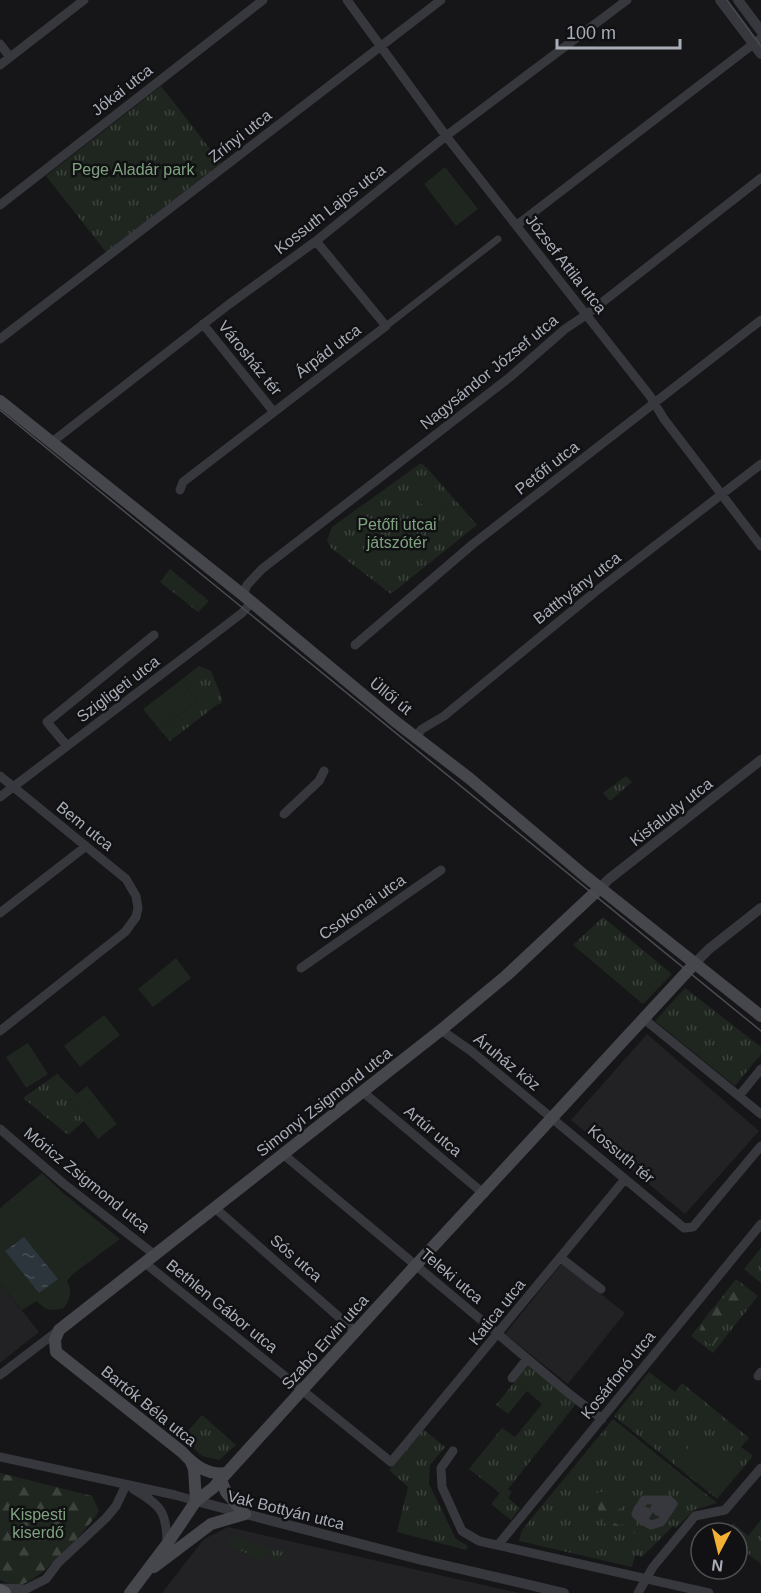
<svg xmlns="http://www.w3.org/2000/svg" width="761" height="1593" font-family="Arial,sans-serif">
	<defs>
		<pattern id="grass-tufts" width="24" height="20" patternUnits="userSpaceOnUse" patternTransform="scale(1.5)"><rect width="24" height="20" fill="#1e261f"/><path d="M3 7l-1-3M5 7V3M7 7l1-3M15 17l-1-3M17 17v-4M19 17l1-3" fill="none" stroke="#3c433d"/></pattern>
		<pattern id="forest-firs" width="22" height="20" patternUnits="userSpaceOnUse" patternTransform="scale(1.5)"><rect width="22" height="20" fill="#1e261f"/><path d="M5 1l3.5 6h-7zM16 11l3.5 6h-7z" fill="#3c433d"/></pattern>
		<pattern id="water-ripples" width="26" height="14" patternUnits="userSpaceOnUse" patternTransform="scale(1.5)"><rect width="26" height="14" fill="#2c353c"/><path d="M2 4q2-2 4 0t4 0M15 11q2-2 4 0t4 0" fill="none" stroke="#485056"/></pattern>
	</defs>
	<rect width="100%" height="100%" fill="#161618"/>
	<path fill="#222225" d="M647 1034 759 1131 685 1214 571 1120Z
		M562 1263 625 1313 568 1384 505 1334Z
		M0 1283 39 1332 0 1363Z
		M228 1527 519 1593H162L204 1539Z"/>
	<path fill="url(#grass-tufts)" d="M161 86 221 163 106 252 46 176Z
		M421 463 428 469 477 525 391 594 331 548 327 541 332 527Z
		M170 569 209 601 198 612 160 582Z
		M199 666 211 671 222 698 221 704H218L170 741 160 730 197 701 181 680Z
		M626 776 632 782 610 801 603 793Z
		M603 917 672 974 643 1004 573 945Z
		M685 988 761 1047V1054L735 1086 655 1021Z
		M57 1074 77 1094 68 1101 84 1121 68 1135 23 1098Z
		M761 1248V1283L744 1269Z
		M736 1279 758 1296 713 1353 691 1336Z
		M528 1365 576 1404 508 1489 512 1492 508 1498 520 1508 511 1520 491 1504 500 1493 469 1469 502 1428 515 1437 542 1404 527 1391 508 1414 496 1405Z
		M649 1372 675 1392 682 1383 749 1438 741 1447 753 1456 717 1499 614 1416Z
		M202 1415 236 1445 219 1460 202 1456 182 1438Z
		M613 1419 717 1503 694 1510 676 1528 673 1526 642 1557 635 1555 632 1567 519 1541 522 1530Z
		M423 1429 445 1447 430 1465 429 1484 456 1539 468 1546 466 1550 397 1532 408 1487 389 1470Z
		M761 1520V1564L737 1545V1533H725L733 1523 748 1536Z
		M231 1536 283 1552 278 1563 272 1560 271 1554 266 1553 260 1560 229 1545Z"/>
	<path fill="url(#forest-firs)" d="M737 1287 747 1292 744 1304 733 1310 734 1320 720 1325 718 1338 714 1344H709L699 1337C699 1317 723 1298 737 1287Z
		M0 1473 92 1496 99 1511C88 1529 39 1583 19 1585 13 1585 5 1582 0 1580Z
		M608 1491 626 1505C618 1509 612 1512 612 1522L621 1526 628 1517 635 1521 638 1532C610 1541 596 1518 596 1493Z"/>
	<path fill="#1e261f" d="M126 143 155 182 137 196 107 157Z
		M445 167 478 209 456 226 424 184Z
		M426 475 449 504 432 518 409 488Z
		M181 680 197 701 160 730 143 709Z
		M176 958 191 978 153 1007 138 989Z
		M104 1015 120 1035 80 1067 64 1046Z
		M28 1043 48 1074 26 1088 6 1057Z
		M87 1086 117 1124 98 1139 68 1101Z
		M42 1173 62 1192 120 1239 73 1274 67 1281C73 1291 70 1299 64 1308 52 1311 45 1311 37 1301L22 1310 0 1283V1208Z
		M694 1441 736 1475 717 1498 675 1464Z"/>
	<path fill="url(#water-ripples)" d="M24 1237 58 1279 39 1293 5 1251Z"/>
	<g fill="none" stroke-linecap="round" stroke-linejoin="round">
		<path stroke="#37383d" stroke-width="7" d="M386 326 498 239"/>
		<path stroke="#37383d" stroke-width="9" d="M347 0 446 136 650 396 664 419 761 546
			M0 44 10 57
			M0 65 84 0
			M0 205 263 0
			M517 225 761 38
			M203 324 273 411
			M0 339 441 0
			M52 442 228 305 316 241 446 136 627 0
			M180 490 183 482 386 326 316 241
			M243 595 247 585 262 569 510 377 565 329 586 315 761 178
			M355 645 473 544 761 320
			M415 737 422 729 444 716 595 592 761 464
			M67 746 47 722 154 635
			M0 776 126 879 136 896 138 908 136 917 125 932 0 1031
			M0 797 204 642 242 613 252 602
			M284 814 319 781 324 771
			M0 913 85 847
			M301 968 441 870
			M644 1019 761 1114
			M441 1030 471 1051 684 1228 693 1227 761 1146
			M363 1092 484 1194
			M739 1096 761 1069
			M0 1129 64 1184 155 1255
			M283 1154 567 1392 602 1419
			M215 1208 356 1332
			M561 1258 601 1289
			M145 1263 391 1462 625 1179
			M0 1375 59 1330
			M758 1376 761 1372
			M512 1378 527 1359
			M453 1451 441 1468 442 1487 462 1531 479 1541 709 1593
			M0 1457 175 1495 196 1501
			M133 1489C161 1505 167 1512 167 1544
			M656 1508a4 4 0 1 1 8 0a4 4 0 1 1-8 0Z
			M638 1509 648 1512 642 1520 636 1514 637 1512 644 1500H669L673 1504 661 1522 651 1525 642 1520
			M498 1545 761 1224
			M0 1588 26 1589 46 1579 58 1563 106 1518 116 1506 126 1485
			M638 1593 653 1567 695 1516 725 1510 761 1468"/>
		<path stroke="#37383d" stroke-width="10" d="M720 0 761 54
			M738 0 761 31
			M600 888 609 879 761 760
			M695 963 709 949 761 908
			M196 1501 422 1560 564 1593"/>
		<path stroke="#45474d" stroke-width="12" d="M0 401 243 595 396 722 469 778 585 876 761 1016
			M191 1462 194 1469 196 1501
			M227 1473C208 1476 194 1465 182 1452L56 1352 55 1340 59 1330 441 1030 507 975 600 888
			M154 1567 211 1524 245 1514 226 1492 221 1480
			M130 1593 167 1544 196 1501 213 1488 416 1265 695 963"/>
		<path stroke="#53555c" stroke-width="14" d="M0 1591 4 1593"/>
		<path stroke="#4a4c52" stroke-width="1.5" d="M727 0 761 46
			M0 410 761 1031"/>
	</g>
	<g text-anchor="middle" dominant-baseline="central" stroke-width="5" stroke-linejoin="round" paint-order="stroke">
		<g font-size="16" fill="#a8adb8" stroke="#111113">
			<text transform="translate(122 90) rotate(-38)">Jókai utca</text>
			<text transform="translate(240 136) rotate(-38)">Zrínyi utca</text>
			<text transform="translate(330 209) rotate(-38)">Kossuth Lajos utca</text>
			<text transform="translate(566 264) rotate(52)">József Attila utca</text>
			<text transform="translate(328 351) rotate(-37)">Árpád utca</text>
			<text transform="translate(250 358) rotate(51)">Városház tér</text>
			<text transform="translate(489 372) rotate(-39)">Nagysándor József utca</text>
			<text transform="translate(547 468) rotate(-38)">Petőfi utca</text>
			<text transform="translate(577 588) rotate(-38)">Batthyány utca</text>
			<text transform="translate(118 689) rotate(-37)">Szigligeti utca</text>
			<text transform="translate(391 696) rotate(39)">Üllői út</text>
			<text transform="translate(671 812) rotate(-38)">Kisfaludy utca</text>
			<text transform="translate(85 826) rotate(39)">Bem utca</text>
			<text transform="translate(362 907) rotate(-35)">Csokonai utca</text>
			<text transform="translate(507 1062) rotate(39)">Áruház köz</text>
			<text transform="translate(324 1102) rotate(-38)">Simonyi Zsigmond utca</text>
			<text transform="translate(433 1131) rotate(40)">Artúr utca</text>
			<text transform="translate(621 1154) rotate(40)">Kossuth tér</text>
			<text transform="translate(87 1180) rotate(39)">Móricz Zsigmond utca</text>
			<text transform="translate(296 1258) rotate(41)">Sós utca</text>
			<text transform="translate(452 1276) rotate(40)">Teleki utca</text>
			<text transform="translate(222 1306) rotate(39)">Bethlen Gábor utca</text>
			<text transform="translate(497 1312) rotate(-51)">Katica utca</text>
			<text transform="translate(325 1342) rotate(-48)">Szabó Ervin utca</text>
			<text transform="translate(618 1375) rotate(-51)">Kosárfonó utca</text>
			<text transform="translate(149 1406) rotate(39)">Bartók Béla utca</text>
			<text transform="translate(286 1510) rotate(14)">Vak Bottyán utca</text>
		</g>
		<g font-size="16" fill="#7fa381" stroke="#111113">
			<text x="133" y="169">Pege Aladár park</text>
			<text x="397" y="524">Petőfi utcai<tspan x="397" dy="18">játszótér</tspan></text>
			<text x="38" y="1514">Kispesti<tspan x="38" dy="18">kiserdő</tspan></text>
		</g>
	</g>
	<g transform="translate(719 1551) rotate(187)"><circle r="28" fill="#111113" stroke="#4d4f55" stroke-width="1.5"/>
	<path d="M0-4.5L10 22L0 15L-10 22Z" fill="#f2b134"/>
	<text y="-9" font-size="16" font-weight="bold" text-anchor="middle" fill="#a8adb8">N</text>
	</g>
	<path d="M557 39v9h123v-9" fill="none" stroke="#a8adb8" stroke-width="3"/>
	<text x="566" y="39" font-size="18" fill="#a8adb8" stroke="#111113" stroke-width="4.5" paint-order="stroke">100 m</text>
</svg>
